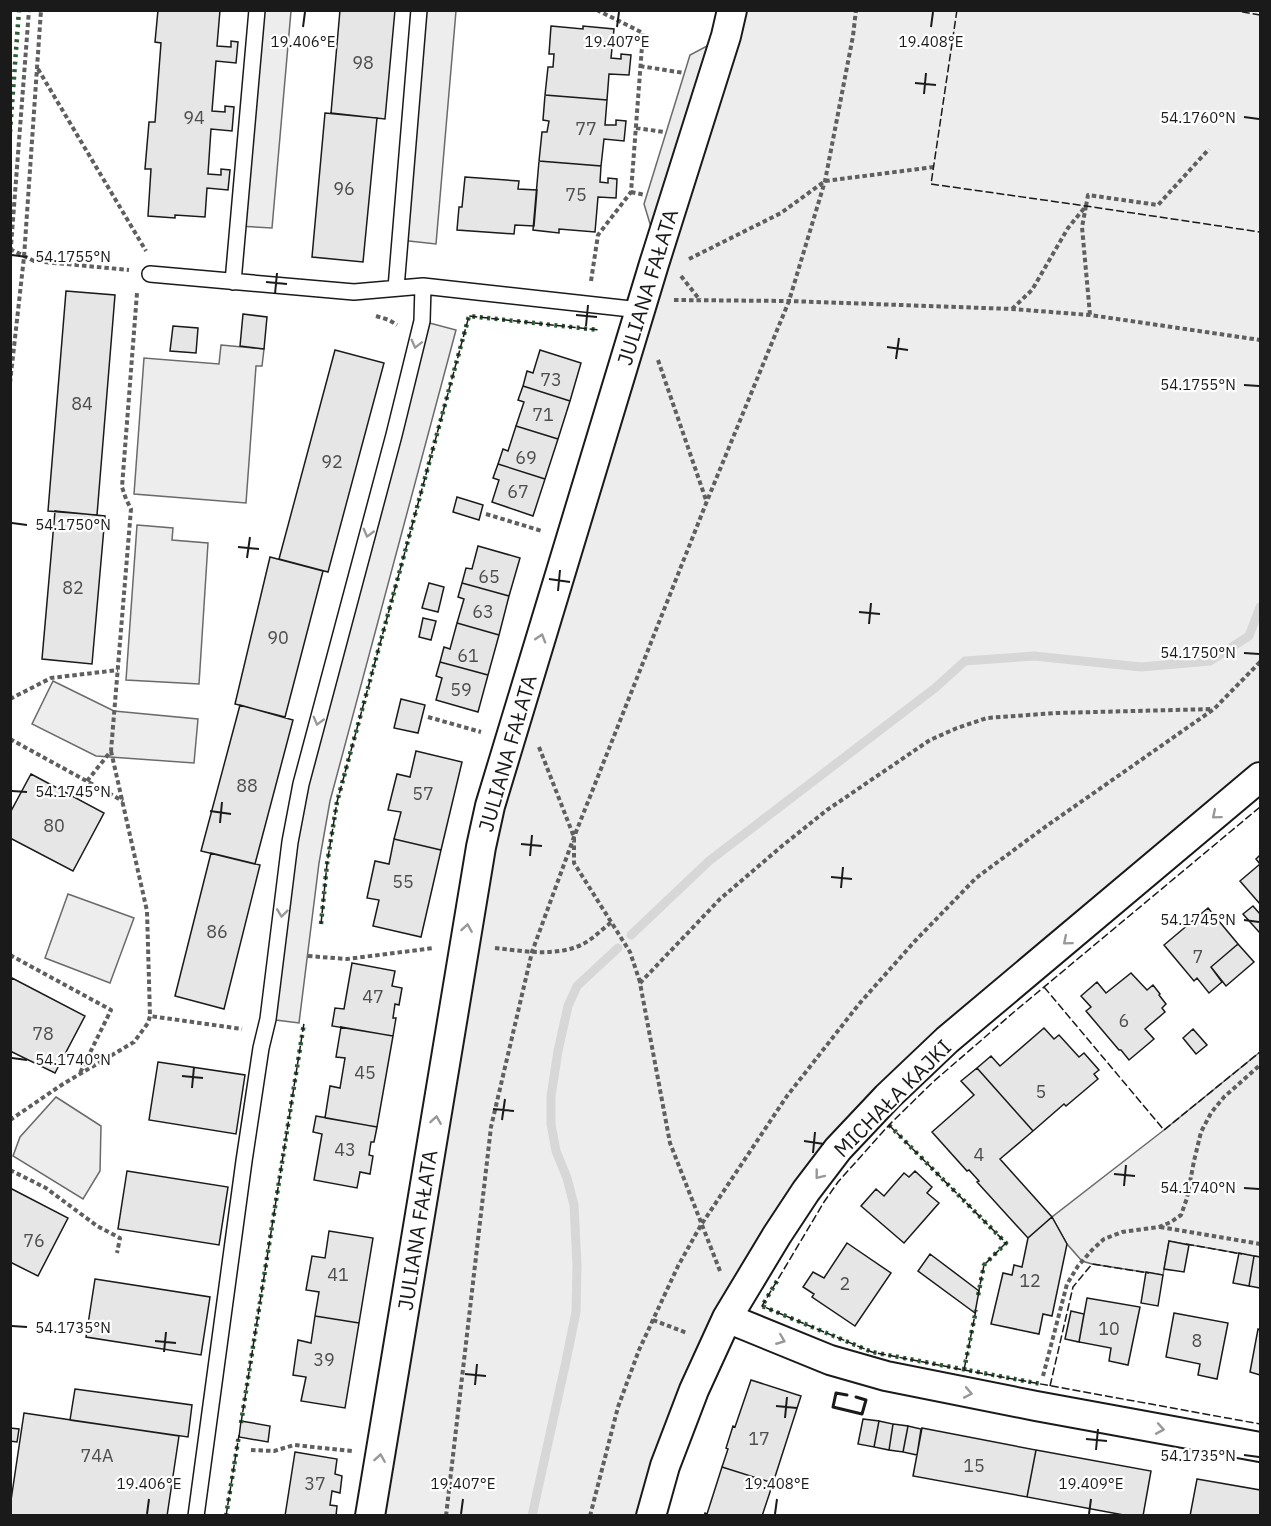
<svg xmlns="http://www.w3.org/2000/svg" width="1271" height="1526" font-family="'IBM Plex Sans',sans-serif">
	<rect width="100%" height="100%" fill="#fff"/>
	<path fill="#ededed" stroke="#6a6a6a" stroke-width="1.5" d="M257 11H291L272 228 238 226Z
		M419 11H456L436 244 400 240Z
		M732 11H1260V777L947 1040 777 1235 651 1515 370 1516 481 847 658 250 644 204 690 55 726 36Z
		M422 321 456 330 330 801 319 863 299 1023 268 1019 290 842Z
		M221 345 264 349 262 366H256L246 503 134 494 144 358 219 364Z
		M137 525 173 528 172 540 208 543 199 684 126 680Z
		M53 681 114 711 198 719 194 763 96 756 32 724Z
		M68 894 134 918 110 983 45 958Z
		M1260 1052V1257L1169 1241 1163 1275 1092 1264 1082 1261 1067 1244 1052 1217 1164 1130Z
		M56 1097 101 1126 100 1171 83 1199 13 1156 20 1137Z"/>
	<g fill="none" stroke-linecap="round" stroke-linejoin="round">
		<path stroke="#d7d7d7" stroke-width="9" d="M631 935 709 861 935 688 965 661 1034 656 1141 667 1210 661 1249 636 1260 607
			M532 1516 566 1361 576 1312 577 1265 574 1205 567 1178 556 1151 551 1124V1096L558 1051 568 1006 577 986 618 948"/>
	</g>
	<path fill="#e6e6e6" stroke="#1a1a1a" stroke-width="1.5" d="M158 10H220L217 46 231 47V41L238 42 236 63 216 61 212 111 225 112V106L234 107 232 131 211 129 208 174 221 175V169L230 170 228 190 207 188 205 217 175 215V218L148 216 151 169H145L149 122H155L161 43 155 42Z
		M340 10H395L385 119 331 113Z
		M551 26 583 29V26L614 29 611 58 621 59V54L631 55 629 75 609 74 607 100 545 95 548 67H553L554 54H549Z
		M545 95 607 100 605 125H616V120L626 121 624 141 604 139 601 166 539 161 542 132H547L549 121 543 120Z
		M325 113 377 118 363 262 312 257Z
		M539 161 601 166 600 182 608 183V178L617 179 616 198 598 197 595 232 559 229V233L533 230Z
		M465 177 519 181 518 189 537 190 534 226 515 225 514 234 457 230 459 207H462Z
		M66 291 115 295 97 515 48 511Z
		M243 314 267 317 264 349 240 346Z
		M173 326 198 328 196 353 170 351Z
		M335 350 384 363 328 572 279 559Z
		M540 350 581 363 570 401 523 386 527 371 533 373Z
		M523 386 570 401 558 439 516 426 524 402 518 400Z
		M516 426 558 439 545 479 498 464 503 449 508 451Z
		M498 464 545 479 533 516 492 502 499 480 493 478Z
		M457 497 483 505 479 520 453 512Z
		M55 511 105 516 92 664 42 659Z
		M478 546 520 558 509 596 462 583 466 568 472 569Z
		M270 557 323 571 285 717 235 704Z
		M429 583 444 587 438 612 422 608Z
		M462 583 509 596 499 635 457 623 464 599 458 597Z
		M423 618 436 621 431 640 419 637Z
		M457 623 499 635 488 675 440 662 444 647 450 649Z
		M440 662 488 675 478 712 436 700 442 678 436 676Z
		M401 699 425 705 418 733 394 728Z
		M240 705 293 720 255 864 201 851Z
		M416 751 462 762 441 850 394 839 401 812 388 810 397 774 410 777Z
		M31 774 104 813 73 871 10 838V813Z
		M394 839 441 850 421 937 373 926 379 900 367 898 375 861 389 864Z
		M211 853 260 865 224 1009 175 996Z
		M1260 855V904L1240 881 1260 864 1256 859Z
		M1253 906 1260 914V931L1259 932 1243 914Z
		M1208 908 1238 944 1211 967 1222 982 1209 993 1197 978 1194 981 1164 945Z
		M1238 944 1254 962 1226 986 1211 967Z
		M352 963 395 971 392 986 402 988 399 1005 395 1004 393 1018H396L393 1036 332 1026 335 1008 344 1009Z
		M1131 973 1147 990 1153 985 1160 994 1159 995 1166 1004 1162 1008 1165 1012 1145 1029 1154 1039 1129 1060 1121 1050H1119L1086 1011 1091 1007 1081 996 1097 982 1106 993Z
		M12 978 85 1016 55 1073 10 1051V982Z
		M341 1027 393 1036 377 1127 325 1118 330 1086 340 1088 345 1058 336 1057Z
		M1044 1028 1054 1039 1059 1035 1079 1057 1084 1053 1099 1070 1094 1074 1098 1079 1066 1106 1064 1104 1033 1131 977 1068 991 1056 1000 1066Z
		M1193 1029 1207 1045 1196 1054 1183 1038Z
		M158 1062 245 1075 236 1134 149 1120Z
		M977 1068 1033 1131 1000 1159 1052 1217 1028 1238 977 1182 979 1181 969 1170 967 1171 932 1132 974 1095 961 1081Z
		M316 1116 377 1127 374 1142H371L369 1155 373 1156 370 1174 360 1172 357 1188 314 1180 322 1134 313 1132Z
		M127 1171 228 1187 219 1245 118 1229Z
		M915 1171 932 1187 927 1193 939 1203 904 1243 861 1206 876 1189 884 1196 904 1173 909 1177Z
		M10 1188 68 1218 38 1276 10 1262Z
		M1052 1217 1067 1244 1052 1316 1043 1314 1039 1334 991 1324 1003 1273 1012 1275 1014 1265 1022 1267 1028 1238Z
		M329 1231 373 1238 359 1323 315 1316 319 1292 306 1290 312 1256 325 1258Z
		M1169 1241 1189 1245 1184 1272 1164 1269Z
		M847 1243 891 1273 855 1326 812 1297 814 1294 803 1287 813 1272 824 1278Z
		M1239 1253 1254 1256 1249 1286 1233 1283Z
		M930 1254 979 1291 975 1313 918 1271Z
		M1254 1256 1260 1257V1288L1249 1286Z
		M1146 1272 1163 1275 1158 1306 1141 1303Z
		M95 1279 210 1297 201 1355 86 1337Z
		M1087 1298 1140 1307 1128 1365 1109 1361 1111 1348 1079 1342Z
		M1071 1311 1084 1314 1079 1342 1065 1339Z
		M1174 1313 1228 1323 1217 1379 1198 1375 1200 1364 1166 1357Z
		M315 1316 359 1323 345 1408 301 1401 306 1377 293 1375 298 1340 311 1343Z
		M1258 1329 1260 1330V1375L1250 1372Z
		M751 1380 801 1396 773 1483 722 1467 728 1449 726 1448 733 1426 735 1427Z
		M75 1389 192 1405 188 1437 70 1420Z
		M24 1413 179 1436 167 1516H10V1507Z
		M863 1419 879 1421 874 1447 858 1444Z
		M241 1421 270 1426 268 1442 239 1437Z
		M879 1421 893 1424 889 1450 874 1447Z
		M893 1424 908 1426 903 1452 889 1450Z
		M908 1426 921 1429 917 1455 903 1452Z
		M10 1428 19 1429 17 1442 10 1441Z
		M922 1428 1036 1450 1027 1497 913 1476Z
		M1036 1450 1151 1471 1143 1516H1129L1027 1497Z
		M295 1452 337 1459 335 1474 342 1476 340 1493 332 1491 330 1505 337 1506 336 1516H285Z
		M722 1467 773 1483 762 1516H704L705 1513 707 1514Z
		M1197 1479 1260 1490V1516H1190Z"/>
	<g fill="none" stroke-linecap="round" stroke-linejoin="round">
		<defs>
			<path id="lane" d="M150 274 354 292 423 286 640 310
				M233 282 257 10
				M396 288 419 10
				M196 1516 244 1161 261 1048 268 1019 290 842 301 784 394 435 422 321 423 286"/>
			<path id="street" d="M727 1318 830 1360 886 1376 1036 1406 1260 1447
				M370 1516 481 847 490 806 654 264 726 36 732 10
				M651 1516 665 1466 694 1390 727 1318 777 1235 806 1191 838 1149 887 1097 947 1040 1260 777"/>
		</defs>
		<use href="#lane" stroke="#1a1a1a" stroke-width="18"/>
		<use href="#street" stroke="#1a1a1a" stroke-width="32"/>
		<path stroke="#5f5f5f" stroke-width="4" stroke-dasharray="4.5 3" stroke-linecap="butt" d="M640 66 684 73
			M38 69 146 251
			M636 128 664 132
			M631 192 645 195
			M1086 206 1088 195 1158 205 1209 149
			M10 249 34 261 129 270
			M10 259 29 10
			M689 259 781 213 825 181 934 167
			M681 276 700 300
			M591 281 598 235 631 192 643 33 597 10
			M674 300 789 301 1012 309 1090 315 1260 340
			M1012 309 1032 290 1068 228 1086 206 1082 227 1090 315
			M376 316 389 320 397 325
			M658 360 706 500
			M10 383 24 257 41 10
			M486 514 542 531
			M10 699 51 678 118 670
			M428 717 481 732
			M10 739 123 801
			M539 747 574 837V863L630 952 640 982
			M111 751 147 911 150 1016
			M87 781 111 751 131 509 126 499 122 487 137 293
			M495 948C523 951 554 957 581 945 592 940 602 929 612 922
			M10 955 111 1010 80 1073
			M308 956 347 959 434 948
			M10 1120 63 1084 134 1042 148 1023 150 1016 242 1029
			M10 1170 46 1188 97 1226 120 1238 117 1253
			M1160 1227 1260 1244
			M720 1271 670 1143 640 983 720 899 782 846 827 810 930 740 957 728 987 718 1056 713 1213 709
			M653 1320 687 1333
			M1043 1376 1067 1284 1078 1266 1092 1250 1104 1239 1122 1232 1159 1227 1171 1222 1181 1215 1187 1198 1194 1161 1201 1132 1211 1113 1224 1097 1260 1065
			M251 1450 274 1451 294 1445 352 1451
			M446 1516 491 1127 532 952 574 837 707 501 789 301 825 181 853 36 856 10
			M590 1516 618 1407 639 1350 678 1266 701 1225 787 1096 859 1004 915 941 976 878 1045 827 1214 709 1260 662"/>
		<use href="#lane" stroke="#fff" stroke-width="15"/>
		<use href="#street" stroke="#fff" stroke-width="28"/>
		<path stroke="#2b5a34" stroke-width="4.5" stroke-dasharray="3 4.5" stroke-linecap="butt" d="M10 132 19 10
			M321 924 327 864 337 802 469 316 599 330
			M889 1125 1006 1243 984 1265 978 1296
			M777 1281 762 1306 872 1352 1041 1384
			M964 1370 976 1310
			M241 1423 304 1023
			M226 1516 239 1435"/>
		<path stroke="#1a1a1a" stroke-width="1.5" stroke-dasharray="8 3" stroke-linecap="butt" d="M957 10 931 184 1086 206 1260 232
			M1231 10 1260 15
			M1260 807 1014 1012 933 1082 889 1125 838 1182 824 1202 762 1306 872 1352 964 1370 1260 1424
			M321 924 327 864 337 802 469 316 599 330
			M1044 987 1164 1130 1260 1052
			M889 1125 1006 1243 984 1265 978 1295
			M1186 1244 1242 1254
			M964 1370 976 1310
			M1050 1386 1073 1287 1092 1264 1149 1273
			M241 1423 304 1023
			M226 1516 239 1435"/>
		<path stroke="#1a1a1a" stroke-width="3" d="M847 1395 836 1393 833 1407 862 1414 866 1400 856 1397"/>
	</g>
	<defs><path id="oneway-chevron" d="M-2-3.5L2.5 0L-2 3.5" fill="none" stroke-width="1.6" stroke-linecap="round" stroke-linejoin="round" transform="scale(1.5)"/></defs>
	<g stroke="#989898">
		<use href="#oneway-chevron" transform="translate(416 344) rotate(104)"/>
		<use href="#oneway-chevron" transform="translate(368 533) rotate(105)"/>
		<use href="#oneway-chevron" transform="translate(541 638) rotate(-73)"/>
		<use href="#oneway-chevron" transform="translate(318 721) rotate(105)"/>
		<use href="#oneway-chevron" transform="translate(1216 815) rotate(140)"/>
		<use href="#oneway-chevron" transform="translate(282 913) rotate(97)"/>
		<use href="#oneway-chevron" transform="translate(467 928) rotate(-81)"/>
		<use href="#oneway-chevron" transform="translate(1067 941) rotate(140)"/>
		<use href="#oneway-chevron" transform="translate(436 1120) rotate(-81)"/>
		<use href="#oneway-chevron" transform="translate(819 1175) rotate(128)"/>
		<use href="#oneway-chevron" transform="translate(781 1340) rotate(22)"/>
		<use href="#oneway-chevron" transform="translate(968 1393) rotate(11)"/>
		<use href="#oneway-chevron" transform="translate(1160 1429) rotate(10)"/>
		<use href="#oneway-chevron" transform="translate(380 1458) rotate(-81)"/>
	</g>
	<path fill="none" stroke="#1a1a1a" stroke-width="2" d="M303 27 305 12M617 27 619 12M931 27 933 12M915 83 936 85M924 94 926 73M1244 117 1259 119M12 255 27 257M266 282 287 284M275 294 277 273M576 315 597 317M586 326 588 305M887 347 908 350M896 359 899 338M1244 385 1259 386M12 523 27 525M238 547 259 549M247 558 250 537M549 579 570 582M558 591 560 570M859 612 880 614M869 624 871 603M1244 653 1259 654M12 791 27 792M210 811 231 814M220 823 222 802M521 844 542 846M530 856 532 835M831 877 852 879M841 888 843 867M1244 920 1259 922M12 1058 27 1060M182 1076 203 1078M192 1088 194 1067M493 1109 514 1111M502 1120 505 1099M804 1141 824 1144M813 1153 815 1132M1114 1174 1135 1176M1124 1186 1126 1165M1244 1188 1259 1189M12 1326 27 1327M155 1341 176 1343M164 1352 166 1332M465 1374 486 1376M475 1385 477 1364M776 1406 797 1408M785 1418 787 1397M1086 1439 1107 1441M1096 1450 1098 1429M1244 1455 1259 1457M147 1514 149 1499M461 1514 463 1499M775 1514 777 1499M1089 1514 1091 1499"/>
	<g text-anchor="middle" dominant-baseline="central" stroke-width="4.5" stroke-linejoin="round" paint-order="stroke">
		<g font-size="18" fill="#4d4d4d">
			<text x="363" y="62">98</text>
			<text x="194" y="117">94</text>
			<text x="586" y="128">77</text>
			<text x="344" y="188">96</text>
			<text x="576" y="194">75</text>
			<text x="551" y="379">73</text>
			<text x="82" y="403">84</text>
			<text x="543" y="414">71</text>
			<text x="526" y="457">69</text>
			<text x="332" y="461">92</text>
			<text x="518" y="491">67</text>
			<text x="489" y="576">65</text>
			<text x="73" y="587">82</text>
			<text x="483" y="611">63</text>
			<text x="278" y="637">90</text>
			<text x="468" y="655">61</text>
			<text x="461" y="689">59</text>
			<text x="247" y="785">88</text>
			<text x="423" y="793">57</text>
			<text x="54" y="825">80</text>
			<text x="403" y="881">55</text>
			<text x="217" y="931">86</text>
			<text x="1198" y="956">7</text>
			<text x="373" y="996">47</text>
			<text x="1124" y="1020">6</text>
			<text x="43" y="1033">78</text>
			<text x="365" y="1072">45</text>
			<text x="1041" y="1091">5</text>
			<text x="345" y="1149">43</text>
			<text x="979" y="1154">4</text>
			<text x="34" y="1240">76</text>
			<text x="338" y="1274">41</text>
			<text x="1030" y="1280">12</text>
			<text x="845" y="1283">2</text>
			<text x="1109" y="1328">10</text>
			<text x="1197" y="1340">8</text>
			<text x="324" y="1359">39</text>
			<text x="759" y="1438">17</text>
			<text x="97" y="1455">74A</text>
			<text x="974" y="1465">15</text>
			<text x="315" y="1483">37</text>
		</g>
		<g font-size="21" fill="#1a1a1a" stroke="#fff">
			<text transform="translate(647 287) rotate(-73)">JULIANA FAŁATA</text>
			<text transform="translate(507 753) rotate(-74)">JULIANA FAŁATA</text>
			<text transform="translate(892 1098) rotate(-45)">MICHAŁA KAJKI</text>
			<text transform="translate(417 1230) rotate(-81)">JULIANA FAŁATA</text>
		</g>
	</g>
	<g font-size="15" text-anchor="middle" fill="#1a1a1a" stroke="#fff" stroke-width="4.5" stroke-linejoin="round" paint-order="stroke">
		<text x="303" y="47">19.406°E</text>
		<text x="617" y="47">19.407°E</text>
		<text x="931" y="47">19.408°E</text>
		<text x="1198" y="123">54.1760°N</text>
		<text x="73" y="262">54.1755°N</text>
		<text x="1198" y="390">54.1755°N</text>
		<text x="73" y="530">54.1750°N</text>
		<text x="1198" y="658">54.1750°N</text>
		<text x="73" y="797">54.1745°N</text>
		<text x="1198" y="925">54.1745°N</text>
		<text x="73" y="1065">54.1740°N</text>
		<text x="1198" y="1193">54.1740°N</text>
		<text x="73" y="1333">54.1735°N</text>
		<text x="1198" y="1461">54.1735°N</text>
		<text x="149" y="1489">19.406°E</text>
		<text x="463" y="1489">19.407°E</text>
		<text x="777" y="1489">19.408°E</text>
		<text x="1091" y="1489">19.409°E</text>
	</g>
	<rect width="1271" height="1526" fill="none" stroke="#1a1a1a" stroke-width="24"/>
</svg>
